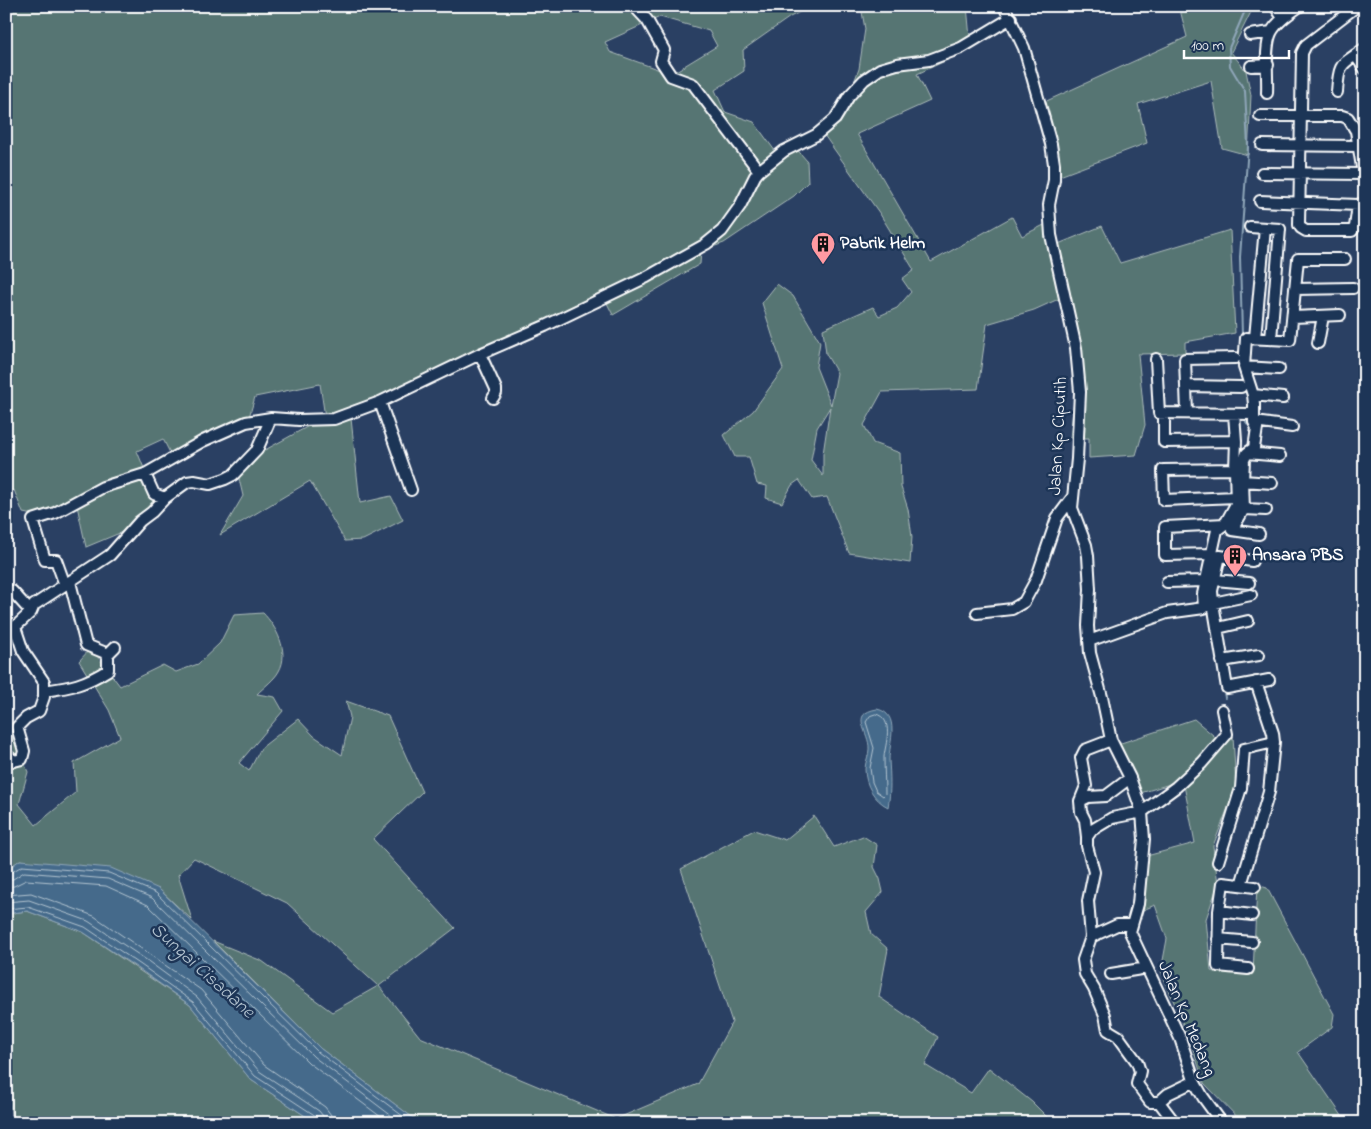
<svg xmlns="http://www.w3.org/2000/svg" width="1371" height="1129" font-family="'Indie Flower',sans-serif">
	<rect width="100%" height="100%" fill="#2a4063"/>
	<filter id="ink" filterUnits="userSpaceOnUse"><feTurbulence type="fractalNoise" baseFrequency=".02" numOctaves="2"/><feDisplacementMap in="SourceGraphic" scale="10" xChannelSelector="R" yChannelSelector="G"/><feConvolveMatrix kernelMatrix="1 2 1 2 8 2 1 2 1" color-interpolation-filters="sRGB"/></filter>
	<g filter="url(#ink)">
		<path fill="#3a4d71" d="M6 1059 12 1123H6Z"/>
		<path fill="#577573" stroke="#abbab9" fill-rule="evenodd" d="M6 6H812L790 17 743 50 744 71 715 90 725 112 754 122 778 155 794 146 807 161 808 182 794 196 724 243 701 251 700 264 613 315 605 299 548 321 350 409 360 503 391 496 403 520 363 540 345 541 310 481 220 535 243 496 236 466 325 417 320 384 255 397 249 417 171 455 163 439 137 451 160 508 127 530 86 547 76 501 38 516 23 513 14 490 6 492ZM660 17 709 31 717 46 671 74 610 52 605 42Z
			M861 6H967L971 49 917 74 930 101 857 134 931 262 1012 217 1022 236 1046 224 1051 247 1102 226 1120 263 1230 230 1235 333 1185 342V353L1138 354 1145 425 1136 455 1089 458V438H1070L1078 362 1063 297 1034 310 987 324 978 389 882 392 864 425 873 443 900 453 901 487 908 509 912 537 910 563 849 553 827 497 812 499 799 480 792 485 782 503 766 498 767 486 757 484 749 457H735L724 435 753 411 783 369 762 303 777 284 793 296 820 342 816 367 831 405 837 373 826 354 823 329 873 307 879 316 897 308 911 292 902 279 914 270 880 214 824 135 841 116 859 69 865 29ZM830 407 823 454V476L811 460 817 428Z
			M1179 6H1254L1231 52 1246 71 1251 95 1248 155 1222 148 1211 81 1138 104 1147 143 1057 177 1039 122 1040 104 1187 37Z
			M263 613C276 626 290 652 279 671 275 679 264 687 257 694L275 697 283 711 239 763 249 771 261 748 298 719 314 736 342 755 350 717 346 701 388 716 422 792 373 839 455 928 379 986 420 1037 616 1119 698 1084 732 1022 681 869 754 830 785 840 814 816 834 847 863 836 877 845 874 867 880 879 883 892 866 912 871 934 888 949 879 997 938 1037 925 1065 971 1093 989 1068 1032 1102 1053 1123H420L321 1049 213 941 262 961 332 1012 378 986 287 903 194 858 178 875 192 920 159 889 20 860 6 870V721L28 772 19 804 36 825 76 792 74 763 120 737 109 710 79 661 91 648 120 686 163 665 176 672 198 664 220 643 234 615Z
			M1194 719 1220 741 1233 736 1236 787 1213 846 1218 884 1206 919 1211 971 1253 974 1257 885 1267 888 1334 1014 1332 1027 1298 1052 1347 1123H1243L1204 1083 1192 1046 1161 971 1167 939 1155 905 1136 913 1139 858 1195 843 1183 780 1134 795 1118 744Z
			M27 911 83 932 190 1005 251 1080 316 1123H12L6 1059V914Z"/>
		<path fill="#446b8b" stroke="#8fa6b9" d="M877 709C901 714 889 743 889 760 890 776 891 791 888 807 874 800 865 785 865 769 865 762 869 756 869 749 870 732 848 714 877 709Z
			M20 860 111 868 159 889 321 1049 420 1123H316L251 1080 190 1005 139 969 83 932 27 911 6 914V870Z"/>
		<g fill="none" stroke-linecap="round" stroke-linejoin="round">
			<path stroke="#b4c4d1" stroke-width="1" d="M876 714C895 719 885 745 884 757 884 770 885 782 885 794L883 796 876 791 872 782 870 768 874 748 866 722 870 716Z
				M6 874 10 873 22 866 109 873 156 893 318 1052 412 1123
				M6 880 13 879 24 872 108 879 152 898 314 1057 401 1123
				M6 887 14 886 26 880 106 886 148 905 309 1063 389 1123
				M6 895 31 893 94 916 201 990 264 1065 325 1107 331 1115 332 1123
				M6 902 29 900 88 921 145 959 197 997 259 1071 319 1111 323 1116 324 1123
				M6 909 28 907 85 927 141 965 193 1002 255 1076 316 1116 318 1123"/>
			<path stroke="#8fa6b9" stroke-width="2" d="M1242 335 1240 257 1248 146 1245 91 1230 66 1229 48 1247 6
				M1241 343C1239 354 1236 367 1243 377
				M1247 418 1246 422 1253 431
				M1240 456 1242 451 1248 446
				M1218 549 1222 532
				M1209 610 1212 630
				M1224 691 1225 698"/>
			<defs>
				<path id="minor" d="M634 6 647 20 664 50 661 61 671 76 693 84 759 171
					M1004 6 1024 48 1051 144 1054 164V180L1049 205 1051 235 1076 348 1080 392 1077 459 1072 508 1086 545 1088 556 1090 589 1088 626 1090 653 1102 697 1111 740 1130 778 1142 812 1144 839 1138 904 1130 932 1180 1038 1195 1083 1203 1097 1222 1123
					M1275 6 1283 18
					M1357 6 1306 45 1302 53 1299 225 1301 228 1306 231H1352L1355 227 1358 205
					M1250 35 1271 32
					M1355 55 1365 69
					M1251 66 1268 65
					M1337 92C1339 61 1341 66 1365 48
					M1267 93C1268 77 1264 48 1271 33 1276 22 1290 13 1300 6
					M1260 116H1342L1348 118 1356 131 1365 185
					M1262 145 1359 146
					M1262 173 1363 174
					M1260 201 1358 205 1365 202
					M1250 227 1280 229 1271 339
					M1295 289 1353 288
					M1293 317 1340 315
					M1255 338 1265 228
					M1318 343 1323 316
					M480 354 496 389V393L493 398
					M1156 359 1159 413 1253 414
					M1244 367 1279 369
					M1186 386 1241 387
					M1253 395 1283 398
					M380 402 411 490
					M1164 413V442L1236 441
					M1187 413 1185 359 1235 358
					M1254 422 1292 427
					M1247 453 1280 456
					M1235 469 1163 470 1164 500 1236 497
					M145 474 154 494 165 498
					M1243 481 1272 483
					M1244 509 1266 510
					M1259 534 1232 530 1244 509 1243 481 1244 460 1247 453 1254 448 1257 428 1254 422V404L1253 395 1244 367 1246 338 1290 340 1298 259H1345
					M1212 554 1165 555V527L1225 524
					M1252 561 1220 556 1212 591 1213 603 1227 688 1269 680
					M1215 580 1249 583
					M70 582 86 645 108 654
					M1167 582 1205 581
					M65 585 56 560H45L33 520 55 513 103 487 145 474 203 441 246 422 271 418 299 420 334 419 380 402 480 354 545 326 647 277 706 244 722 231 740 206 755 176 759 171 784 151 816 135 835 119 849 96 864 80 880 69 897 64 929 60 961 48 1011 18
					M6 593 12 591 31 612
					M1209 606 1213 603 1251 595
					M977 613 1012 609 1024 602 1036 580 1057 518 1072 498
					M1218 628 1248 621
					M1089 641 1167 613 1204 608 1203 594 1217 530 1225 524 1236 504 1235 469 1236 441 1234 414
					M1222 661 1259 655
					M44 691C72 687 84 685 108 670V654L115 647
					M6 754 14 761 22 759 24 751 17 727 26 718 39 711 44 697V682L23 651 15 627 31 612 34 605 110 555 140 521 152 512 165 498 187 482 194 481 210 484 225 479 233 475 257 450 271 418
					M1080 801 1086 786 1081 758 1085 750 1111 740
					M1087 837 1085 820 1081 812 1080 801 1088 797 1106 796 1130 778
					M1218 862 1241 788 1244 749 1274 742
					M1241 885 1269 792 1274 742 1273 733 1256 682
					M1219 911 1252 915
					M1091 937 1117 925H1131
					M1218 939 1252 942
					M1248 969 1218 966 1219 911 1223 883 1255 887
					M1111 974 1147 968
					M1159 1102 1168 1094 1191 1083H1195
					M1175 1123 1159 1102H1150L1137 1084 1140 1071 1137 1062 1118 1036 1108 1030 1105 1015 1094 989 1085 974 1083 960 1091 937 1088 901 1094 872 1087 846V837L1092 830 1112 818 1142 812 1176 787 1202 763 1227 734 1222 710"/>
			</defs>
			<use href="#minor" stroke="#fff" stroke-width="14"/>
			<use href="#minor" stroke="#1d3557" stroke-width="10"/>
		</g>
	</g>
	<defs>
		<symbol id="building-pin" viewBox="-11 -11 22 30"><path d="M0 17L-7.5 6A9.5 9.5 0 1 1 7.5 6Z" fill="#ff9aa2" stroke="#1d3557"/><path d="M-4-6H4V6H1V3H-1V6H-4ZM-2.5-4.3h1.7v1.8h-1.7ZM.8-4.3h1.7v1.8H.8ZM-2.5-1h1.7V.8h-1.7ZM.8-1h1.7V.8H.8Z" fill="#111"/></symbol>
	</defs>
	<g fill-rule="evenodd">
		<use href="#building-pin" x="809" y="230" width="28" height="38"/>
		<use href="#building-pin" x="1221" y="542" width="28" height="38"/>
	</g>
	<g text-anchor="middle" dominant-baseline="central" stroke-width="5" stroke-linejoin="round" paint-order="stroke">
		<g font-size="18" font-weight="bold" fill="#fff" stroke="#1d3557" text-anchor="start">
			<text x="840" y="244">Pabrik Helm</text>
			<text x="1252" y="556">Ansara PBS</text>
		</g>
		<g font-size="18" fill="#fff" stroke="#1d3557">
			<text transform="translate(1059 436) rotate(-87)">Jalan Kp Ciputih</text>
			<text transform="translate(1186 1019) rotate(67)">Jalan Kp Medang</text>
		</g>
		<g font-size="19" font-style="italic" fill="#b4c4d1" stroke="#1d3557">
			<text transform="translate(202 971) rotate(42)">Sungai Cisadane</text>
		</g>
	</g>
	<rect width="1371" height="1129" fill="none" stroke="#1d3557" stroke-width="25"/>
	<rect x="12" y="12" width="1346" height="1104" fill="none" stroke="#fff" stroke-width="2" filter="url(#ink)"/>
	<path d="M1184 50v8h105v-8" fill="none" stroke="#ffffff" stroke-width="2.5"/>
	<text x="1191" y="50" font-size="15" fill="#ffffff" stroke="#1d3557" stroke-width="4" paint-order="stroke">100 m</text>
</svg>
